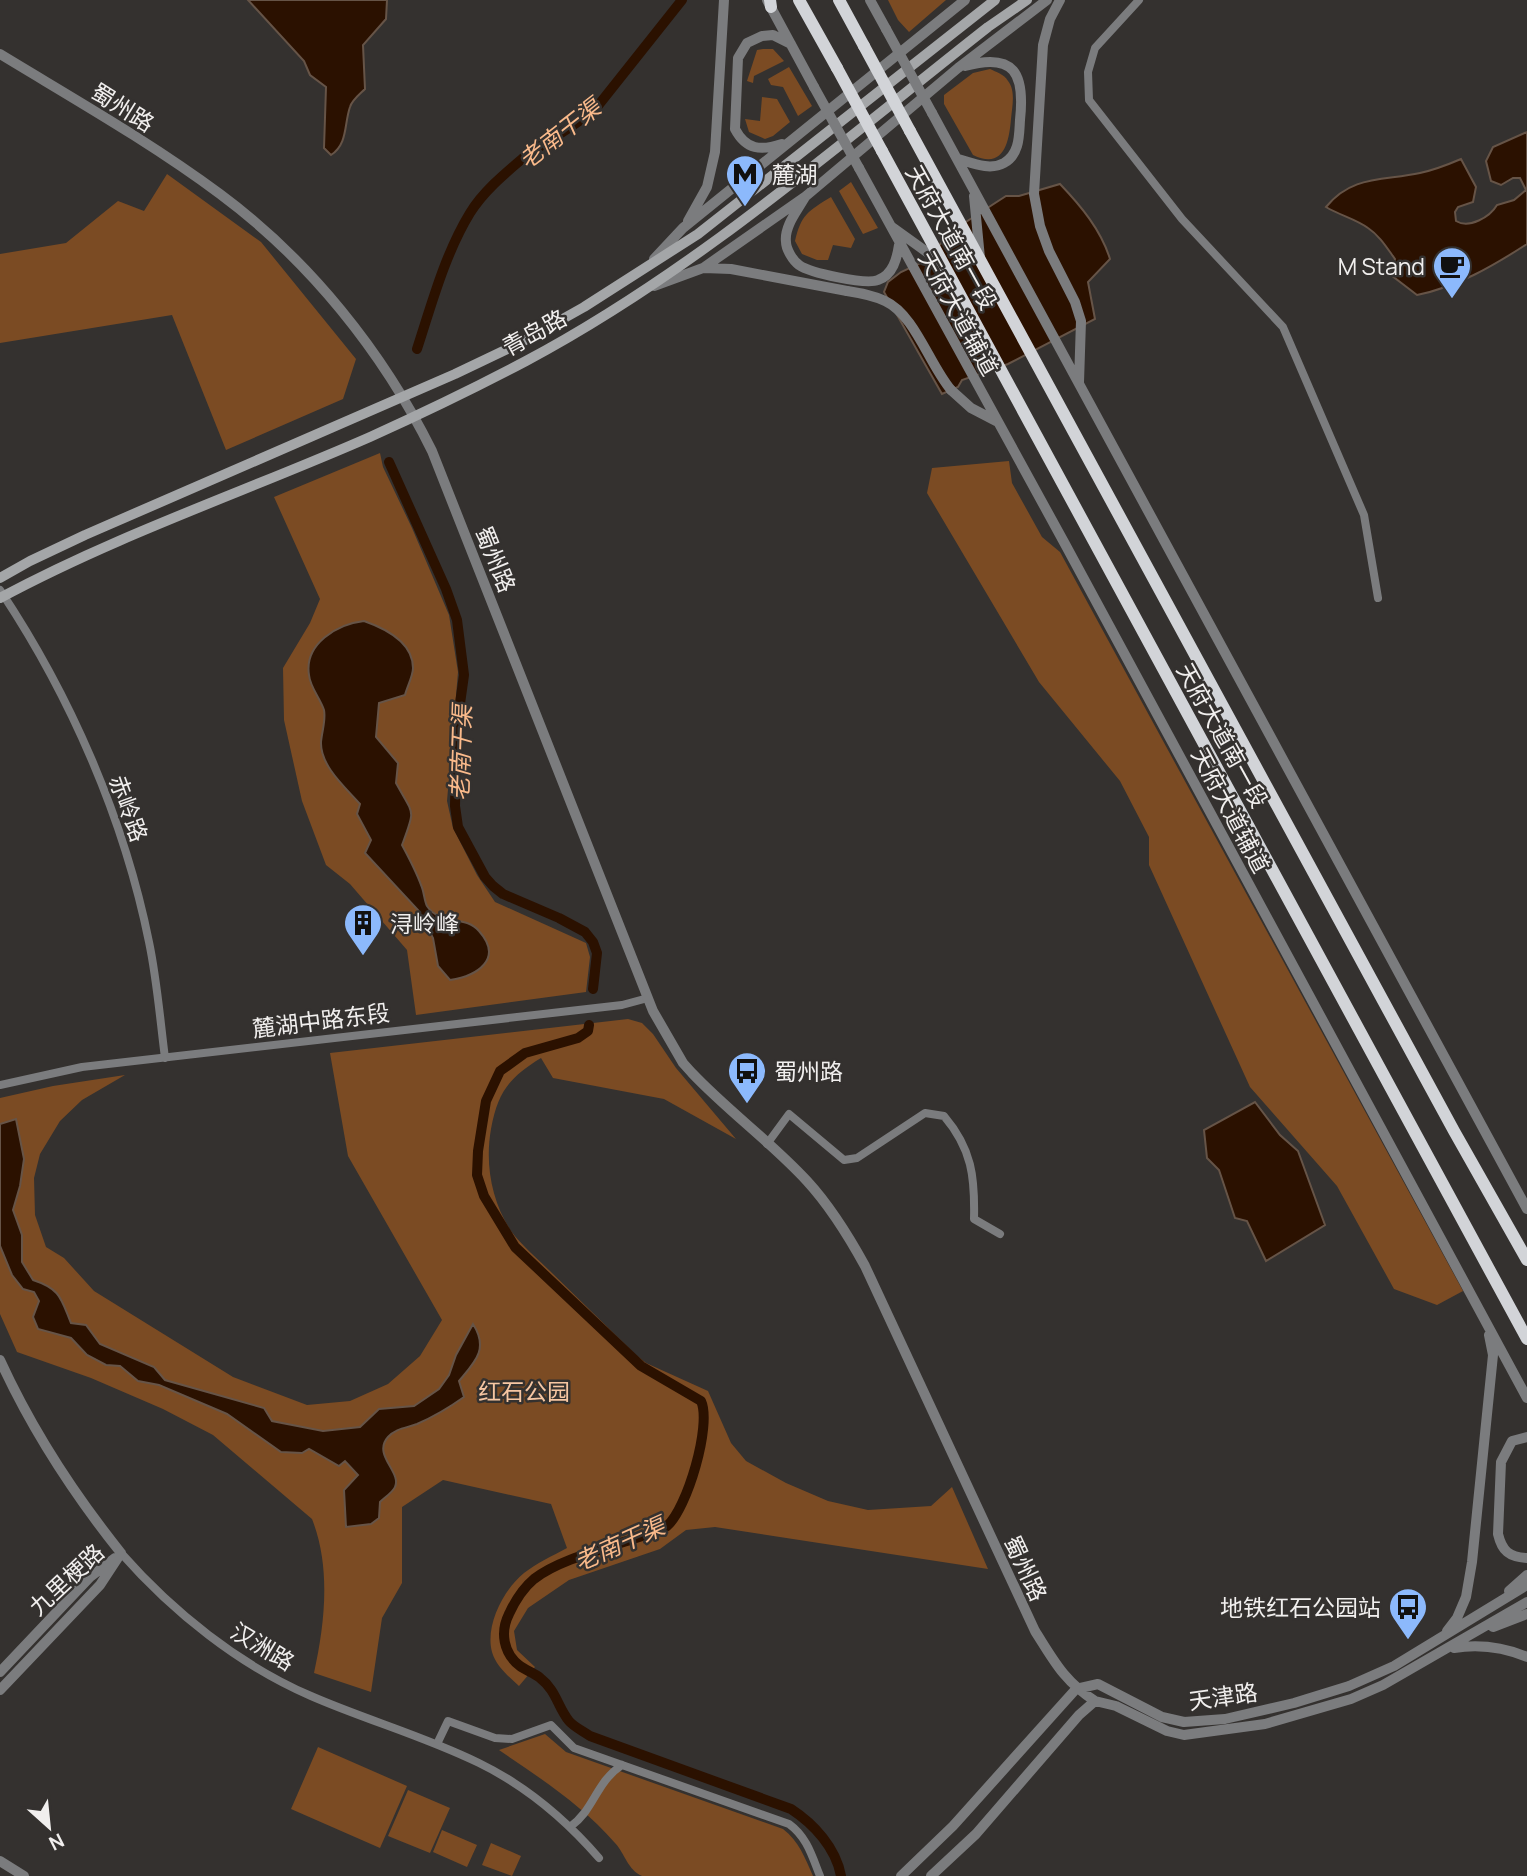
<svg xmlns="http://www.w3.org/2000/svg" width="1527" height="1876" font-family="Manrope,'Noto Sans SC',sans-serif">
	<rect width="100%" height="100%" fill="#34312f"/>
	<path fill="#7b4b23" d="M888 0H946L909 32 898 20Z
		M763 49H773L784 61 754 76 753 83 747 81 757 50Z
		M789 67 812 106 798 116 783 87 771 85 768 79Z
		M990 69C996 72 1004 74 1008 81 1016 91 1012 107 1011 119 1009 142 1004 170 973 155L944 104V95L973 73Z
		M762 97 777 99 790 122 773 136 765 139 749 132 745 119 760 121Z
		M167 174 261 242 356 359 343 399 226 450 172 315 0 343V254L66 243 118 201 144 211Z
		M851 182 878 228 863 234 839 191Z
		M831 197 855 239 851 248 833 245 828 260H817L802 254 795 241C801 215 808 211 831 197Z
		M380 453 383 467 412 528 449 615 458 672 447 801 453 828 477 875 495 902 586 943 590 957 586 992 416 1015 407 950 350 884 326 865 302 801 284 720 283 668 310 623 320 599 274 497Z
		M1009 461 1012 483 1042 537 1060 552 1463 1291 1437 1305 1394 1289 1337 1186 1250 1087 1149 865V837L1120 781 1039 682 927 493 932 468Z
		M628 1019 642 1023 653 1034 676 1068 736 1139 664 1099 553 1078 541 1058C510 1077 498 1091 491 1129 485 1163 491 1200 511 1231 522 1246 539 1260 552 1273 580 1300 608 1328 636 1355L646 1363 708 1391 731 1443 746 1461 786 1483 828 1501 868 1510 931 1506 952 1487 988 1569 715 1527 686 1530 660 1549 569 1580 528 1608 514 1631 517 1650 535 1667 519 1686C509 1677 496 1666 492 1652 485 1626 503 1590 524 1573 537 1563 552 1556 567 1548L551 1504 443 1480 402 1507V1583L382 1618 371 1692 314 1673C325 1623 331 1567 312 1519L213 1435 163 1409 91 1378 17 1352 0 1314V1098L53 1086 125 1075 82 1100 60 1121 40 1154 34 1178 35 1215 46 1247 64 1258 94 1291 233 1377 307 1405 350 1401 388 1384 420 1356 442 1320 348 1156 330 1053Z
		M545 1734 566 1752 783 1829C799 1841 805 1858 813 1876H642C628 1870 625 1854 615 1843 582 1805 540 1778 499 1750Z
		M318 1747 407 1786 380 1848 291 1809Z
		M408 1790 450 1808 430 1853 388 1836Z
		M442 1830 477 1845 467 1867 433 1852Z
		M491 1843 521 1856 512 1876 482 1865Z"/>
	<path fill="#2b1100" stroke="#665447" stroke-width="2" d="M248 0H387L386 19 363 45 365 89C360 94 352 100 350 107 344 124 348 144 331 155L324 148 326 87 310 75 304 61Z
		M1527 132V244C1493 266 1457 287 1417 295L1391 275 1395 259C1387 248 1380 236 1368 228 1356 219 1339 215 1326 207 1352 175 1383 181 1420 173 1434 170 1447 165 1461 159L1476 187 1473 202 1458 207 1455 212 1456 221C1469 229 1490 217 1497 205L1514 200 1526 190 1520 178H1513L1501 185 1491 181 1486 161 1493 147Z
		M1060 184C1081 206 1101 230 1110 259L1088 282 1095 319 1008 364 962 380 958 387 942 394 884 292 888 282 901 272 925 261 952 231 1006 196H1019Z
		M364 621C384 628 413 642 413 668 413 676 407 687 405 695L379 703 376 737 398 763 396 783C414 816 416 808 402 845 409 858 416 871 421 885 424 891 424 900 427 906 439 925 466 915 479 931 504 959 477 976 450 980L438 966 433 938 418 910 365 853 371 840 357 814 360 804C346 788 320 766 321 742 322 731 326 720 324 710 320 698 310 687 309 675 304 644 337 624 364 621Z
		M1255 1102 1280 1135 1298 1151 1325 1225 1266 1261 1247 1221 1235 1218 1219 1170 1207 1158 1204 1130Z
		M16 1119 24 1159 20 1186 13 1210 22 1235V1262L33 1280C61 1289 61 1299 71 1323L86 1325 100 1344 154 1367 165 1380 264 1408 272 1421 323 1431 360 1427 379 1409 414 1406 439 1389 449 1375 456 1355 473 1324C489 1349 475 1362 459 1381L464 1397C450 1407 433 1417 417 1424 407 1428 396 1428 388 1437 372 1455 402 1472 395 1487 393 1492 384 1498 380 1502L379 1518 371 1524 346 1527 344 1490 358 1475 345 1461 339 1466 309 1449 302 1453 281 1452 227 1414 159 1385 138 1381 120 1366 106 1365 87 1355 71 1338 38 1329 33 1317 39 1301 34 1292 23 1289 12 1275 0 1246V1124Z"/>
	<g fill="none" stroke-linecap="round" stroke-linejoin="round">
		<path stroke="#2b1100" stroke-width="10" d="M417 349C432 303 445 254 470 213 483 192 503 175 522 159 546 140 574 128 597 107L682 0
			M389 462 446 589 457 620 464 675 457 725 455 806 458 827 485 877 493 886 503 894 559 918 585 932 593 942 597 953 593 989
			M589 1025 588 1031 578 1038 525 1053 500 1071 486 1101 478 1151 477 1175 484 1196 515 1247 641 1366 701 1401C712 1425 687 1509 667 1526 658 1533 643 1535 633 1539 603 1549 558 1560 534 1579 522 1589 515 1601 509 1614 500 1632 503 1653 520 1666 526 1670 533 1673 539 1677 557 1691 557 1706 569 1721 574 1727 583 1731 590 1736L791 1809C814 1824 836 1848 841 1876"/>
		<path stroke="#7b7c7e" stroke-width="8" d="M1139 0 1095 48 1088 72 1089 100 1182 219 1283 327 1364 515 1378 598
			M0 590C70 695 124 818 149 942 157 980 160 1019 165 1058
			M0 1085 82 1067 622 1005 648 998
			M767 1144 789 1114 844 1160 857 1158 925 1113 944 1116C972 1149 975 1177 974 1219L1000 1234
			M121 1553C173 1612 239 1665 311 1696 366 1720 424 1736 479 1763 524 1785 566 1820 599 1858
			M437 1744 448 1721 495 1738 512 1739 551 1725 574 1748 789 1824C807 1837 812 1856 820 1876
			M570 1827C595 1809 595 1783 622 1765"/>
		<path stroke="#7b7c7e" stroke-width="10" d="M767 0 814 87
			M870 0 886 29
			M1060 0 1050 19 1043 45 1034 194 1040 226 1049 251 1075 302 1081 321 1079 382
			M0 54C74 99 150 142 220 194 309 260 383 352 432 451L653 1011 683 1063 692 1073C728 1111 771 1142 807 1181 830 1206 848 1235 865 1266L1035 1631C1054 1661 1064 1681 1095 1701
			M932 113 1527 1209
			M782 144C761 151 746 150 735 129L738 58 747 43 762 36 773 35 791 44
			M958 159C972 163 990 171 1004 163 1020 154 1019 135 1020 120 1025 74 1015 52 965 66
			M859 168 1065 544 1527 1398
			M974 196 980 258
			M805 197C798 210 784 226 786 242 786 249 793 261 799 265 810 273 866 285 878 280 893 275 897 258 899 245
			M688 221 707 187 715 152 724 0
			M892 227 942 263
			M654 259 683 228 965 0
			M704 268 731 269 847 291
			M654 286 703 268 806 196 958 68 1047 0
			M951 390 971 408 996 421
			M0 1360C32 1430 73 1493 121 1553
			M1527 1437 1512 1441 1501 1462 1498 1534C1502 1551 1509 1557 1527 1558
			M1509 1591 1527 1575
			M1493 1627 1527 1614
			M1447 1631 1457 1618 1466 1597 1472 1562 1493 1355 1489 1335
			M1454 1648C1479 1644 1503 1647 1527 1657
			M0 1672 90 1577 115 1558
			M0 1690 100 1585 121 1553
			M0 1861 24 1876
			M901 1876 953 1826 1076 1689 1098 1684 1162 1717 1184 1722 1225 1719 1294 1703 1349 1686 1394 1666 1527 1585
			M931 1876 976 1834 1079 1715 1095 1701 1116 1706 1167 1731 1184 1735 1265 1724 1351 1699 1383 1685 1527 1602"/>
		<path stroke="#a4a6a8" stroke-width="10" d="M0 578 30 561 85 535 455 374 520 343 584 307 698 234 995 0
			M0 598C119 534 247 491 370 437 423 413 475 388 526 361 695 271 839 144 988 27L1027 0"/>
		<path stroke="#d2d4d8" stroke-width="12" d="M770 0 771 7
			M799 0 837 68
			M839 0 864 46
			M910 131 1454 1131 1527 1260
			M882 151 1527 1339"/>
		<path stroke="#7b7c7e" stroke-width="10" d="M886 29 932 113
			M814 87 859 168
			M847 291C860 293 873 295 885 301 915 315 929 364 951 390"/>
		<path stroke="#d2d4d8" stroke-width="12" d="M864 46 910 131
			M837 68 882 151"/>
	</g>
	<defs>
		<symbol id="metro-pin" viewBox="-11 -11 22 30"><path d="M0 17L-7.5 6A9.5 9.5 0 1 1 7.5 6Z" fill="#8cb9fc" stroke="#34312f"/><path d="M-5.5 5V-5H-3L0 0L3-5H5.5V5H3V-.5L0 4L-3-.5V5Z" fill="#111"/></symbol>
		<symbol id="cafe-pin" viewBox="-11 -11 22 30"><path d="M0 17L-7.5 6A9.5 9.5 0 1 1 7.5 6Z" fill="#8cb9fc" stroke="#34312f"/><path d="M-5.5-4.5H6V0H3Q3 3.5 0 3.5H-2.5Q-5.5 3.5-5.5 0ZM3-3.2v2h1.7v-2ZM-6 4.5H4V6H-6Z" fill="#111"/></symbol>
		<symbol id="building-pin" viewBox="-11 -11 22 30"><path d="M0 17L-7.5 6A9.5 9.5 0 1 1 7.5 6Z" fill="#8cb9fc" stroke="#34312f"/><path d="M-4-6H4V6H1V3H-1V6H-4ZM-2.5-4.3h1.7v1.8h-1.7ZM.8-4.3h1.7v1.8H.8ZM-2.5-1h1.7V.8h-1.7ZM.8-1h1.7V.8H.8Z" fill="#111"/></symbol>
		<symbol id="bus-pin" viewBox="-11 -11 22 30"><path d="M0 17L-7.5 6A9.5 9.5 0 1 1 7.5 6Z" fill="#8cb9fc" stroke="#34312f"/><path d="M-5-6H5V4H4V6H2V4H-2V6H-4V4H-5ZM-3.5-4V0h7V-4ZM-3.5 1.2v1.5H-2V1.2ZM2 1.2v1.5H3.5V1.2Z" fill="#111"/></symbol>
	</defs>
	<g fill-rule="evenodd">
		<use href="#metro-pin" x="723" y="152" width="44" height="60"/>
		<use href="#cafe-pin" x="1430" y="244" width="44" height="60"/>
		<use href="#building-pin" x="341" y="901" width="44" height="60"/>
		<use href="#bus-pin" x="725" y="1049" width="44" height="60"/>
		<use href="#bus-pin" x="1386" y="1585" width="44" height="60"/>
	</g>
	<g text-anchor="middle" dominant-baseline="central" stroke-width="5" stroke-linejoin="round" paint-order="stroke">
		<g font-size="23" fill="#f1efee" stroke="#34312f">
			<text transform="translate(123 107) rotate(32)">蜀州路</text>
			<text transform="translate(952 237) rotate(61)">天府大道南一段</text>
			<text transform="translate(959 313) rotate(61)">天府大道辅道</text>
			<text transform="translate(534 332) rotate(-29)">青岛路</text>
			<text transform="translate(496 559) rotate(68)">蜀州路</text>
			<text transform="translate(1223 735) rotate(61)">天府大道南一段</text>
			<text transform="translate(129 808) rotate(70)">赤岭路</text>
			<text transform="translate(1231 810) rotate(62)">天府大道辅道</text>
			<text transform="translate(321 1020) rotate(-7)">麓湖中路东段</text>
			<text transform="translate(1026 1568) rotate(65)">蜀州路</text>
			<text transform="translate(66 1579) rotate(-43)">九里梗路</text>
			<text transform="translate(263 1646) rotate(31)">汉洲路</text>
			<text transform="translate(1223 1696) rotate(-8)">天津路</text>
		</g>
		<g font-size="23" fill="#f1efee" stroke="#34312f" text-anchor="start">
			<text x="772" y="174">麓湖</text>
			<text x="1425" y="266" text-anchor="end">M Stand</text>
			<text x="390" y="923">浔岭峰</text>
			<text x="774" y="1071">蜀州路</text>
			<text x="1381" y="1607" text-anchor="end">地铁红石公园站</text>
		</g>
		<g font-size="23" fill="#f6c6a2" stroke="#34312f">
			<text x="524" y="1391">红石公园</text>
		</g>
		<g font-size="24" font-style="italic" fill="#faba8b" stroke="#34312f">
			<text transform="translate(559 133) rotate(-38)">老南干渠</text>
			<text transform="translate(460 753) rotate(-88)">老南干渠</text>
			<text transform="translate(619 1543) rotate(-24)">老南干渠</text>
		</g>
	</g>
	<g transform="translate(49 1827) rotate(153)" stroke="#34312f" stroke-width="5" paint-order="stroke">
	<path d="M0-5L12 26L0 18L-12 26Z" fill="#f1efee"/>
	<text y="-10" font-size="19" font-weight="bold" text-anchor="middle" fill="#f1efee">N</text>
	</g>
</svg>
